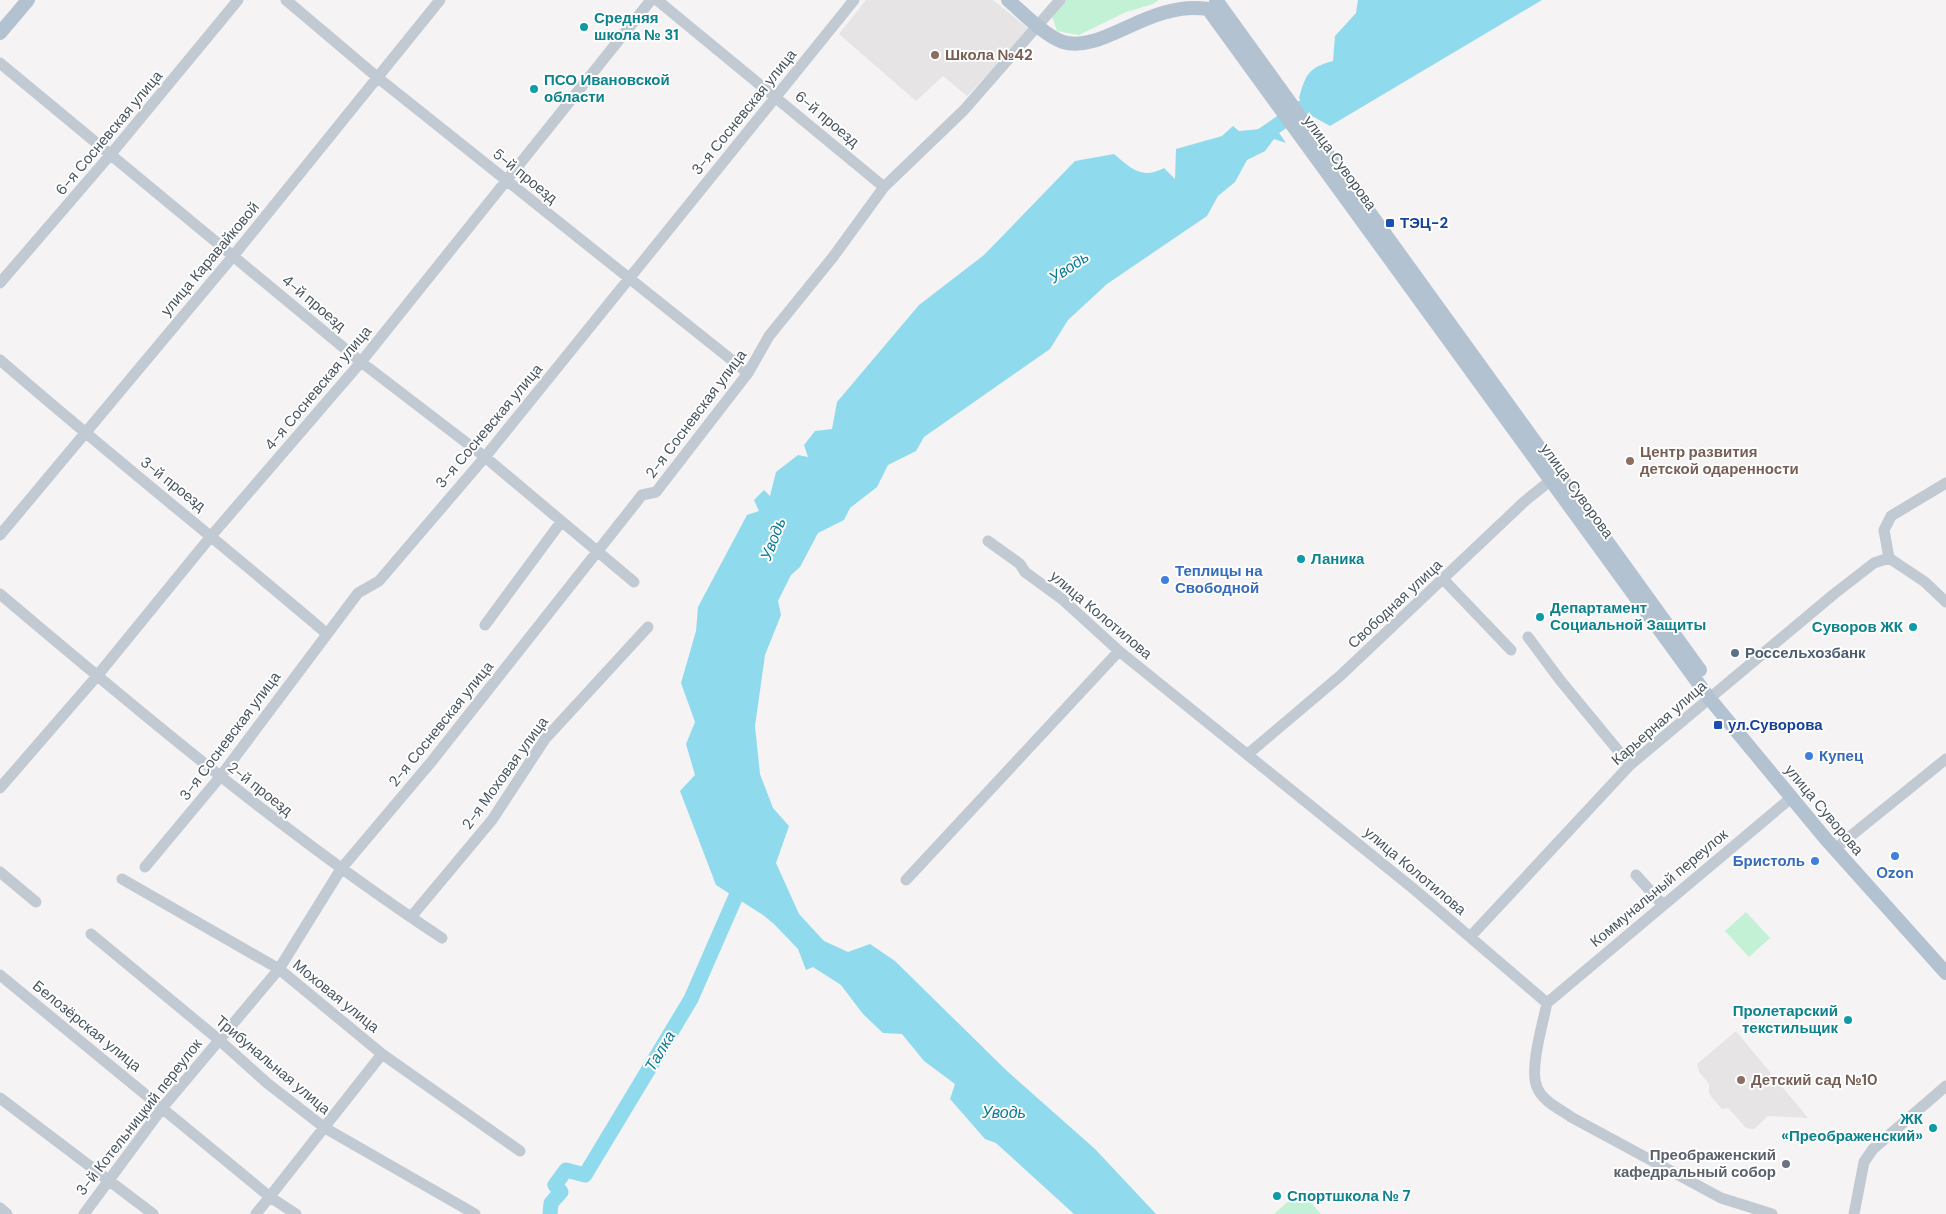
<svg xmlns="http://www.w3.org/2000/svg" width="1946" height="1214" font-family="'DM Sans',sans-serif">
	<rect width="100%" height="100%" fill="#f5f3f3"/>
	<path fill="#e6e4e5" d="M866 0H993L1030 30 967 96 943 76 916 101 839 34Z
		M1736 1031 1774 1077 1808 1118 1768 1116 1754 1129 1746 1128 1728 1108 1722 1109 1709 1094V1084L1699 1072 1697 1064Z"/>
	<path fill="#c3f1d5" d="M1064 0H1159L1153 4 1126 12 1079 35 1057 31 1052 16Z
		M1746 912 1770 938 1749 957 1725 931Z
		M1300 1191 1321 1214H1274Z"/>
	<path fill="#90daee" d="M1358 0H1542L1330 126 1312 116 1299 98C1306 74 1308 68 1333 61L1335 36 1356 13Z
		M1271 121 1286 143 1274 139 1265 151 1247 160 1235 182 1218 196 1207 216 1107 284 1068 320 1050 349 924 437 916 451 888 465 877 487 850 508 844 520 818 533 800 567 791 575 778 601 781 615 765 655 755 726 760 774 773 808 789 826 776 863 799 914 824 941 848 952 870 944 895 961 1007 1071 1095 1149 1156 1214H1074L996 1143 985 1139 950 1099 955 1084 924 1061 902 1034 883 1033 863 1014 841 985 813 967 806 970 798 949 774 924 763 915 716 885 680 791 695 775 686 744 695 722 681 683 696 631 698 607 747 515 759 511 754 500 764 490 770 496 776 472 798 455 808 457 804 445 815 431 832 429 837 402 919 305 984 255 1075 161 1114 154C1131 168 1141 180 1164 168L1175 179 1176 149 1222 136 1233 126 1239 131 1261 129Z"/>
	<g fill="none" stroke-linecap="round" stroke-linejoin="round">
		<path stroke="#90daee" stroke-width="15" d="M1260 137 1321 95
			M550 1214 551 1203 561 1192 555 1185 566 1170 585 1175 691 999 743 880"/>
		<path stroke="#c1cad2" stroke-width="11" d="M286 0 377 77 748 373
			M657 0 884 187
			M0 63 361 362 485 457 634 582
			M0 283 111 154 238 0
			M0 360C107 453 218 541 326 633
			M1946 483 1891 516 1884 530 1889 558 1925 582 1946 602
			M0 535 234 255 440 0
			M988 541 1020 564 1025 572 1062 599 1119 651 1415 890 1547 1003C1543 1023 1529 1069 1537 1087 1542 1101 1560 1109 1571 1117L1721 1198 1772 1214
			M1443 579 1511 650
			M0 594C143 715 286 835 442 938
			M485 625 561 522
			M1528 637 1560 680 1630 765
			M1248 754 1340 676 1525 501 1556 476
			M0 788 97 676 212 535 361 362 651 0
			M1842 843 1946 759
			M145 867 220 777 358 593 379 581 485 457 854 0
			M0 872 36 902
			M1636 875 1662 904
			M122 879 279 969 382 1054 520 1151
			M906 880 1119 651
			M411 917 492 820 545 739 648 627
			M91 934 218 1039 267 1083 325 1128 475 1214
			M1470 937 1630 765 1834 594 1874 563 1889 558
			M0 975 270 1197 296 1214
			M1547 1003 1791 798
			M0 1098 153 1214
			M0 1208 7 1214
			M84 1214 163 1107 279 969 341 869 432 761 642 495 656 492 748 373 769 336 833 257 884 187 964 110 1060 0
			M256 1214 382 1054
			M1854 1214 1864 1162 1873 1149 1946 1086"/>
		<path stroke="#b3c2d1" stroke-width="14" d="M1008 0C1022 12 1045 36 1063 42 1103 54 1149 0 1208 9
			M1216 0 1700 670
			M1208 9 1709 698 1825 838 1946 973
			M0 33 28 0"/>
	</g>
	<g fill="#0f9aa8" stroke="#fff" stroke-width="2">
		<circle cx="584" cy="27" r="5"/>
		<circle cx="534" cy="89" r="5"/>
		<circle cx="1301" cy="559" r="5"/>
		<circle cx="1540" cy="617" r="5"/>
		<circle cx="1913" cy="627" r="5"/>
		<circle cx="1848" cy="1020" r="5"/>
		<circle cx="1933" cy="1128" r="5"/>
		<circle cx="1277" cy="1196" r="5"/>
	</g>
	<g fill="#8d6e63" stroke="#fff" stroke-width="2">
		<circle cx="935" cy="55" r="5"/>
		<circle cx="1630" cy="461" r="5"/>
		<circle cx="1741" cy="1080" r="5"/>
	</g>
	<g fill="#1a4fb4" stroke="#fff" stroke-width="2">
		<rect x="1385" y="218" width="10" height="10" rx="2.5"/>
		<rect x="1713" y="720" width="10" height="10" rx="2.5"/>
	</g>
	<g fill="#3f7fe0" stroke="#fff" stroke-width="2">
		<circle cx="1165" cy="580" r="5"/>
		<circle cx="1809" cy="756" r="5"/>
		<circle cx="1895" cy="856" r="5"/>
		<circle cx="1815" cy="861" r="5"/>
	</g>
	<circle fill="#5c6f8a" stroke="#fff" stroke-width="2" cx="1735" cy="653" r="5"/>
	<circle fill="#6b7280" stroke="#fff" stroke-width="2" cx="1786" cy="1164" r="5"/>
	<g text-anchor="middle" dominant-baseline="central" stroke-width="4" stroke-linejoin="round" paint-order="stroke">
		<g font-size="15" font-weight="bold" fill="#0d838f" stroke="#fff" text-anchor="start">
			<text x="594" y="18">Средняя<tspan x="594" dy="17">школа № 31</tspan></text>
			<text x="544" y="80">ПСО Ивановской<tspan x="544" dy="17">области</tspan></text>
			<text x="1311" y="559">Ланика</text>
			<text x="1550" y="608">Департамент<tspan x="1550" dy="17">Социальной Защиты</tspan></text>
			<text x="1903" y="627" text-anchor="end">Суворов ЖК</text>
			<text x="1838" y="1011" text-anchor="end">Пролетарский<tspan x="1838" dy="17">текстильщик</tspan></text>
			<text x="1923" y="1119" text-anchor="end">ЖК<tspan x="1923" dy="17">«Преображенский»</tspan></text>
			<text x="1287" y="1196">Спортшкола № 7</text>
		</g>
		<g font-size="15" font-weight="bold" fill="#785e54" stroke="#fff" text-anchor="start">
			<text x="945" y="55">Школа №42</text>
			<text x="1640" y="452">Центр развития<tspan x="1640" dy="17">детской одаренности</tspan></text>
			<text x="1751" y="1080">Детский сад №10</text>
		</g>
		<g font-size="15" fill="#4a5661" stroke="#fff">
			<text transform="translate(744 112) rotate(-51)">3-я Сосневская улица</text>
			<text transform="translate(827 119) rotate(40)">6-й проезд</text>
			<text transform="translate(109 133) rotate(-50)">6-я Сосневская улица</text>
			<text transform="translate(1340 163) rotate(54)">улица Суворова</text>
			<text transform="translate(525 176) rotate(39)">5-й проезд</text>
			<text transform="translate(210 259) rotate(-50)">улица Каравайковой</text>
			<text transform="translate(314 303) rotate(40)">4-й проезд</text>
			<text transform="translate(318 388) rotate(-50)">4-я Сосневская улица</text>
			<text transform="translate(696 414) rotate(-53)">2-я Сосневская улица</text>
			<text transform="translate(489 426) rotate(-50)">3-я Сосневская улица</text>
			<text transform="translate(173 484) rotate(38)">3-й проезд</text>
			<text transform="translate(1577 491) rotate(54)">улица Суворова</text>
			<text transform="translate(1395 604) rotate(-43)">Свободная улица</text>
			<text transform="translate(1101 615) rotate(40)">улица Колотилова</text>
			<text transform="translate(1659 723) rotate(-41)">Карьерная улица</text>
			<text transform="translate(441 724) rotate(-51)">2-я Сосневская улица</text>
			<text transform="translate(230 736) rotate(-53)">3-я Сосневская улица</text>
			<text transform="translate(505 773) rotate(-54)">2-я Моховая улица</text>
			<text transform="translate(260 789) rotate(38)">2-й проезд</text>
			<text transform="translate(1824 810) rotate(50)">улица Суворова</text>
			<text transform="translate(1415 871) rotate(40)">улица Колотилова</text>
			<text transform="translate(1659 888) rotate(-40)">Коммунальный переулок</text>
			<text transform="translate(336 996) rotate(39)">Моховая улица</text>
			<text transform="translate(87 1026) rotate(39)">Белозёрская улица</text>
			<text transform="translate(273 1065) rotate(40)">Трибунальная улица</text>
			<text transform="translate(139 1117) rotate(-52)">3-й Котельницкий переулок</text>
		</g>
		<g font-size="15" font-weight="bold" fill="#164399" stroke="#fff" text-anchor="start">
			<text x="1400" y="223">ТЭЦ-2</text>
			<text x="1728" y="725">ул.Суворова</text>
		</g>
		<g font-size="15" font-weight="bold" fill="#366cbe" stroke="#fff" text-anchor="start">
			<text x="1175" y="571">Теплицы на<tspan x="1175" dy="17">Свободной</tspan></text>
			<text x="1819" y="756">Купец</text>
			<text x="1805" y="861" text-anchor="end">Бристоль</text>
			<text x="1895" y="873" text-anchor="middle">Ozon</text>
		</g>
		<g font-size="15" font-weight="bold" fill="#4e5e75" stroke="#fff" text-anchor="start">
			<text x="1745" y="653">Россельхозбанк</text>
		</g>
		<g font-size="15" font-weight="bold" fill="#5b616d" stroke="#fff" text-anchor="end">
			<text x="1776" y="1155">Преображенский<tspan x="1776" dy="17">кафедральный собор</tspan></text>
		</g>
		<g font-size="16" font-style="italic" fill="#0c7c9b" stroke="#fff">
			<text transform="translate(1069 267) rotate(-34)">Уводь</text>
			<text transform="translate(773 539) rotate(-69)">Уводь</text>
			<text transform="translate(660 1051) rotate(-59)">Талка</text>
			<text x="1004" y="1112">Уводь</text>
		</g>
	</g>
</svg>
